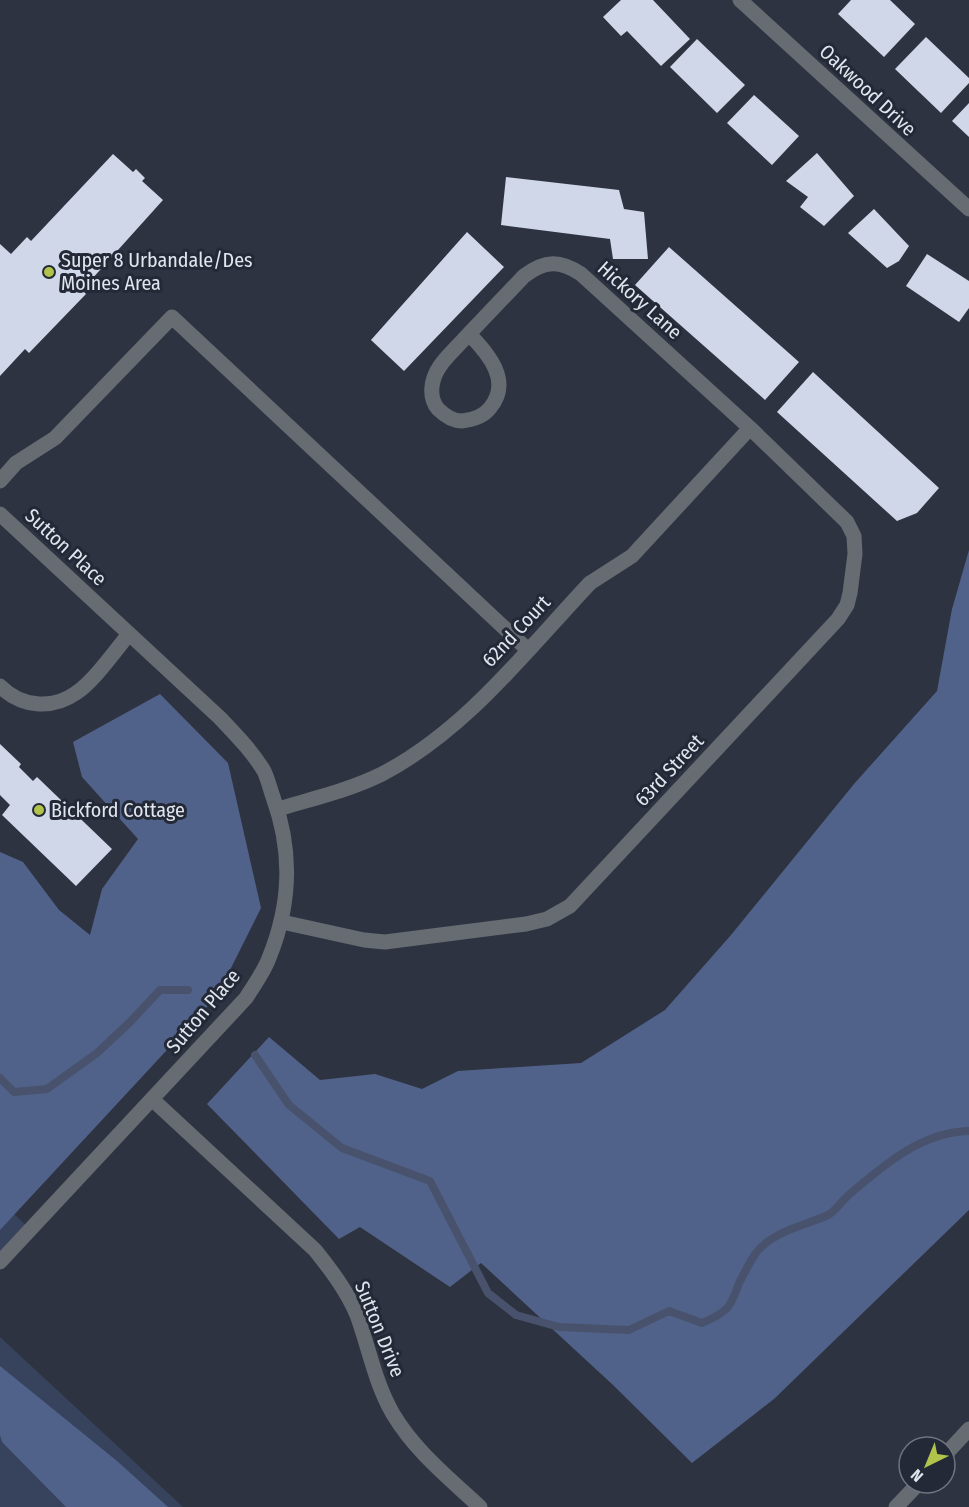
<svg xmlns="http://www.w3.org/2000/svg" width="969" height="1507" font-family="'Fira Sans Condensed',sans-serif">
	<rect width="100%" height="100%" fill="#2d3340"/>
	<path fill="#37435d" d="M0 1201 31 1230 0 1262Z
		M0 1337 183 1507H0Z"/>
	<path fill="#51628a" d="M969 550V1210L774 1399 692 1463 613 1385 481 1263 450 1287 360 1227 339 1239 207 1104 269 1037 320 1080 375 1074 422 1089 458 1071 581 1063 665 1010 731 935 854 784 937 691 952 609Z
		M160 694 228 763 261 908 217 996 0 1230V852L23 862 59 910 90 935 102 889 138 839 82 777 73 742Z
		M0 1366 117 1461 168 1507H66L2 1442 0 1435Z"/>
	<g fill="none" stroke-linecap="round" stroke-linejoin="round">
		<path stroke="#49526c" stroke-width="8" d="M255 1055 289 1105 342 1148 430 1181 488 1293 516 1315 559 1327 629 1330 669 1311 702 1323C711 1319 719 1316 726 1309 733 1303 736 1290 740 1281 745 1272 750 1261 756 1253 773 1231 804 1226 828 1215 836 1211 843 1199 851 1193 885 1164 922 1132 969 1131
			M0 1078 14 1092 47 1089 97 1053 129 1023 160 990H188"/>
	</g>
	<path fill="#cfd7e8" d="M621 0H653L690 39 661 66 627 31 621 36 603 17Z
		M851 0H890L915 24 884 57 838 14Z
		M926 37 969 78V83L941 113 895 69Z
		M697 39 745 85 717 113 670 67Z
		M754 95 799 136 772 165 727 123Z
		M969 103V137L952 121Z
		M817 153 854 196 824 226 800 207 808 197 786 181Z
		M113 154 133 172 136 169 145 178 142 181 163 200 82 290 86 294 29 353 25 349 0 376V244L11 254 27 237 31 241Z
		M506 177 619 190 624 209 644 212 648 259H613L610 239 501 225Z
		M874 209 909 246 899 261 887 268 848 233Z
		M467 232 504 267 404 371 371 340Z
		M669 247 799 362 765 400 635 285Z
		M927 254 969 281V308L959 322 906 286Z
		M813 372 939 488 917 513 897 521 777 412Z
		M0 744 21 764 19 767 33 781 37 777 112 849 76 886 2 815 10 805 0 795Z"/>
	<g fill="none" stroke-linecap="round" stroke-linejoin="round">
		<path stroke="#676b72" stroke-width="15" d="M0 481 16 463 55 438 172 317 528 650
			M590 583 632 556 750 428
			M0 686C21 707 52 710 76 693 94 681 115 651 129 634
			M282 922 364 940 385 942 526 924 547 919 570 906 838 619 847 605 850 593 855 554 854 536 847 522 750 428 581 274C560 260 545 260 524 276 504 297 484 318 464 339 456 348 446 357 440 366 431 379 428 397 438 409 444 415 453 421 462 421 472 420 483 417 490 408 512 382 489 354 469 334"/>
		<path stroke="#676b72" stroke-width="15" d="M740 0 969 209
			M0 514 220 718C236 735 252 751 264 771 268 779 270 789 273 797 293 852 291 904 269 958 264 972 254 985 246 998L0 1262
			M278 809C312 799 350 790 382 774 466 730 526 651 590 583
			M153 1100 315 1250C331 1270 347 1291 357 1315 369 1348 375 1383 393 1414 415 1451 449 1478 480 1507
			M945 1455 969 1429
			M896 1507 919 1483"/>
	</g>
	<g fill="#b2c34b" stroke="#232936" stroke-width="2">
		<circle cx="49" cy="272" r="6"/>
		<circle cx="39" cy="810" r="6"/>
	</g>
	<g text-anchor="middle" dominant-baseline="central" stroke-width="6" stroke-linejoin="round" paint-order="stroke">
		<g font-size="20" fill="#e1e5ee" stroke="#232936">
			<text transform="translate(868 90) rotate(43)">Oakwood Drive</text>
			<text transform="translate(640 300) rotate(42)">Hickory Lane</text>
			<text transform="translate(66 547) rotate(43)">Sutton Place</text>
			<text transform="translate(516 631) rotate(-47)">62nd Court</text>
			<text transform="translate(669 770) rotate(-47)">63rd Street</text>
			<text transform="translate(203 1011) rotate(-50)">Sutton Place</text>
			<text transform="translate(380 1329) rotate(68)">Sutton Drive</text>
		</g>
		<g font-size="20" fill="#e1e5ee" stroke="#232936" text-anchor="start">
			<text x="61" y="260">Super 8 Urbandale/Des<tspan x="61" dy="23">Moines Area</tspan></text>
			<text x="51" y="810">Bickford Cottage</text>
		</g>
	</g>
	<g transform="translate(927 1465) rotate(223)"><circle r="28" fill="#232936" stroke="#6f7480" stroke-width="1.5"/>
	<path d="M0-4.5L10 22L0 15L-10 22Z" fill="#b2c34b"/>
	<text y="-9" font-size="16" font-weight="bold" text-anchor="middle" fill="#e1e5ee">N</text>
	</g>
</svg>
